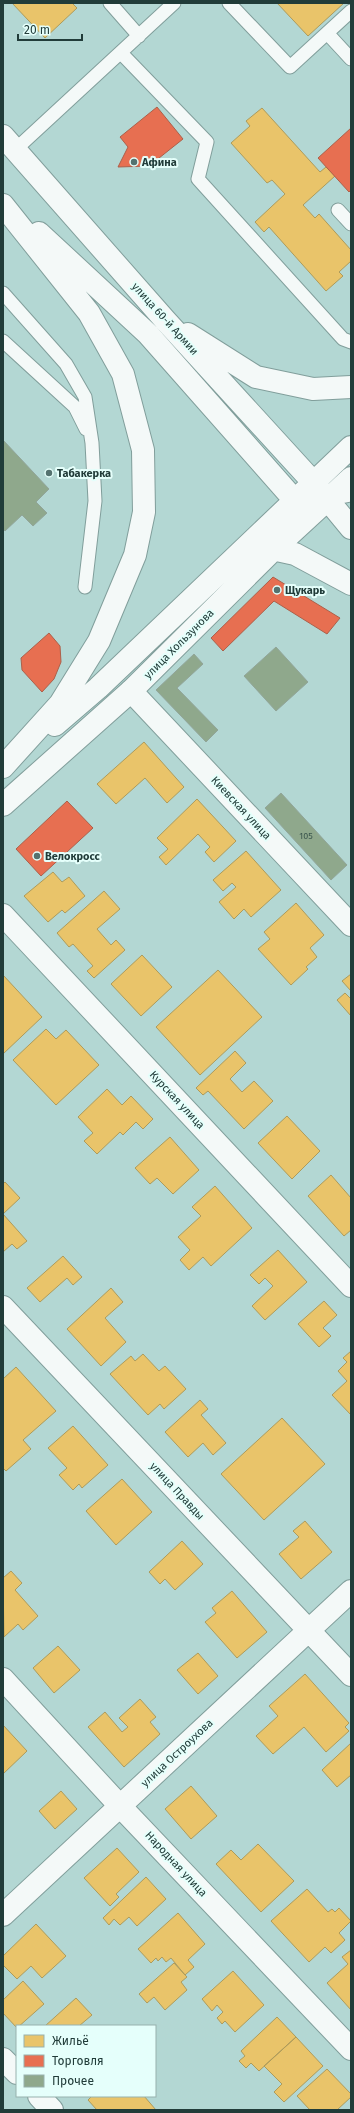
<svg xmlns="http://www.w3.org/2000/svg" width="354" height="2113" font-family="'Fira Sans',sans-serif">
	<rect width="100%" height="100%" fill="#b3d7d3"/>
	<path fill="#e9c46a" stroke="#ad9b5b" d="M12 3H72L77 8 45 38Z
		M277 3H344L308 36Z
		M262 108 320 172 326 167 335 176 303 205 315 218 319 214 351 250V261L339 272 343 276 326 291 269 227 264 232 255 222 285 194 272 180 267 183 231 143 250 126 246 121Z
		M144 742 184 787 167 803 145 778 116 804 97 784Z
		M197 799 236 841 214 862 205 852 210 847 198 834 166 865 159 857 168 849 157 838Z
		M246 851 281 890 251 917 244 909 234 919 219 902 236 887 232 883 223 891 213 880Z
		M53 872 62 882 69 877 85 896 65 913 62 910 48 922 24 896Z
		M104 891 120 909 97 929 111 945 116 940 125 950 94 978 87 971 93 966 73 944 69 947 57 933Z
		M296 903 324 935 310 948 317 957 306 967 308 969 291 985 258 949 270 939 264 932Z
		M142 955 172 987 141 1016 111 984Z
		M218 970 262 1017 200 1075 156 1027Z
		M351 974V991L342 981Z
		M3 975 42 1017 3 1054Z
		M345 993 351 999V1016L337 1000Z
		M46 1029 56 1039 66 1030 99 1065 56 1105 13 1060Z
		M235 1051 246 1063 230 1079 242 1092 254 1081 273 1101 244 1129 208 1091 203 1095 196 1088Z
		M107 1089 122 1105 131 1096 153 1119 143 1129 136 1122 123 1135 120 1132 97 1154 84 1141 93 1133 78 1117Z
		M287 1116 320 1151 292 1179 258 1143Z
		M170 1137 199 1170 173 1194 157 1178 150 1184 135 1168Z
		M331 1175 351 1198V1230L344 1236 308 1196Z
		M5 1182 20 1198 3 1214V1184Z
		M215 1186 252 1228 211 1266 203 1257 189 1270 180 1260 190 1250 178 1237 201 1216 192 1207Z
		M3 1214 27 1241 17 1249 12 1244 3 1252Z
		M278 1250 307 1282 265 1320 252 1306 273 1286 265 1278 259 1284 250 1275Z
		M63 1256 82 1277 73 1285 67 1278 40 1302 27 1288Z
		M111 1288 123 1302 105 1318 126 1342 101 1366 67 1329Z
		M324 1301 337 1315 323 1328 331 1336 319 1347 298 1324Z
		M351 1351V1415L332 1395 347 1381 338 1371 347 1362 343 1358Z
		M143 1354 159 1371 165 1366 186 1389 164 1409 160 1404 148 1415 110 1374 131 1356 135 1361Z
		M16 1367 56 1411 23 1440 31 1449 6 1471 3 1468V1379Z
		M200 1400 208 1409 201 1415 226 1443 213 1455 203 1443 188 1457 165 1432Z
		M282 1418 325 1464 264 1520 221 1474Z
		M73 1426 108 1465 82 1488 79 1484 73 1490 59 1475 67 1468 48 1448Z
		M122 1479 152 1512 116 1545 86 1511Z
		M305 1521 332 1552 301 1579 279 1554 299 1537 293 1531Z
		M182 1541 203 1564 175 1590 165 1579 160 1584 149 1572Z
		M11 1571 22 1583 15 1590 38 1616 23 1630 18 1624 4 1637 3 1578Z
		M232 1591 267 1632 237 1658 205 1622 216 1613 212 1608Z
		M58 1646 80 1670 54 1693 33 1668Z
		M198 1653 218 1676 198 1694 177 1670Z
		M305 1674 349 1723 345 1727 349 1731 326 1752 304 1727 273 1754 256 1736 278 1716 269 1706Z
		M140 1699 156 1717 150 1722 160 1734 124 1767 88 1727 105 1712 122 1732 128 1727 119 1718Z
		M3 1725 27 1751 3 1774Z
		M351 1743V1775L337 1787 322 1770Z
		M191 1786 217 1816 191 1839 165 1809Z
		M61 1791 77 1809 55 1829 39 1811Z
		M258 1844 294 1881 261 1912 216 1864 231 1850 241 1860Z
		M117 1848 139 1872 116 1894 119 1897 110 1906 84 1878Z
		M146 1877 166 1899 137 1926 129 1917 120 1925 114 1919 109 1925 103 1918Z
		M307 1889 328 1912 332 1909 335 1912 339 1908 351 1921 339 1933 345 1940 331 1953 325 1947 309 1962 271 1921Z
		M178 1913 205 1944 188 1960 194 1967 185 1975 171 1958 166 1962 162 1957 158 1961 156 1958 151 1963 138 1949Z
		M36 1924 66 1956 42 1978 31 1966 17 1979 3 1965V1956Z
		M351 1950V2010L327 1983 348 1964 342 1957Z
		M174 1963 187 1977 181 1982 187 1990 165 2010 154 1997 147 2003 139 1994Z
		M233 1971 264 2005 235 2032 225 2021 222 2024 217 2018 223 2012 217 2005 212 2011 202 1999Z
		M23 1981 44 2004 17 2028 3 2013V2000Z
		M76 1998 92 2015 79 2026H45Z
		M277 2017 296 2037 259 2071 251 2063 246 2068 239 2061 245 2056 241 2051Z
		M296 2037 323 2066 284 2102 274 2092 282 2084 264 2066Z
		M327 2069 351 2094V2097L337 2110H310L297 2096Z
		M92 2096H144L156 2110H97L88 2100Z"/>
	<path fill="#e76f51" stroke="#ac604a" d="M157 107 183 139 149 166 118 167 128 147 120 137Z
		M351 128V190L349 192 318 158Z
		M273 577 340 618 327 634 274 601 223 651 211 638Z
		M49 633 60 646 61 662 54 679 42 692 22 670 21 658Z
		M67 801 93 828 41 876 16 849Z"/>
	<path fill="#8fa88c" stroke="#91a59a" d="M3 440 49 489 36 502 47 513 33 526 22 515 5 531 3 529Z
		M276 647 308 682 276 711 244 676Z
		M194 654 203 664 177 688 218 730 206 742 156 690Z
		M281 793 347 865 331 880 265 808Z"/>
	<g fill="none" stroke-linecap="round" stroke-linejoin="round">
		<defs>
			<path id="lane" d="M110 3 139 36
				M229 3 290 67 351 11
				M327 33 351 59
				M121 53 207 142 198 179 343 339 351 342
				M16 149 174 3
				M338 210 351 224
				M3 293 66 364 85 397 92 443 95 501 85 587
				M3 341 75 407 86 429
				M331 499 351 495"/>
			<path id="street" d="M131 691 351 925
				M3 915 351 1286
				M3 1307 351 1675
				M3 1679 120 1806 351 2049
				M3 1915 351 1591
				M3 2059 17 2073
				M39 2096 52 2110"/>
			<path id="secondary" d="M3 136 165 320 313 482 351 528
				M3 205 89 313 123 374 143 450 144 512 135 555 99 641 60 704 3 767
				M39 233 148 334 305 512
				M188 334 256 377 313 389 351 387
				M263 547 295 554 351 584
				M55 725 98 688 351 447
				M3 805 131 691 273 550 351 478"/>
		</defs>
		<use href="#lane" stroke="#819e9b" stroke-width="15"/>
		<use href="#street" stroke="#819e9b" stroke-width="24"/>
		<use href="#secondary" stroke="#819e9b" stroke-width="24"/>
		<use href="#lane" stroke="#f4f9f8" stroke-width="13"/>
		<use href="#street" stroke="#f4f9f8" stroke-width="22"/>
		<use href="#secondary" stroke="#f4f9f8" stroke-width="22"/>
	</g>
	<g fill="#54726f" stroke="#e5fffb" stroke-width="1.5">
		<circle cx="134" cy="162" r="4"/>
		<circle cx="49" cy="473" r="4"/>
		<circle cx="277" cy="590" r="4"/>
		<circle cx="37" cy="856" r="4"/>
	</g>
	<g text-anchor="middle" dominant-baseline="central" stroke-width="4" stroke-linejoin="round" paint-order="stroke">
		<g font-size="9" fill="#3c574e">
			<text x="306" y="836">105</text>
		</g>
		<g font-size="11" font-weight="bold" fill="#213c39" stroke="#e5fffb" text-anchor="start">
			<text x="142" y="162">Афина</text>
			<text x="57" y="473">Табакерка</text>
			<text x="285" y="590">Щукарь</text>
			<text x="45" y="856">Велокросс</text>
		</g>
		<g font-size="11" fill="#213c39" stroke="#e5fffb">
			<text transform="translate(165 319) rotate(48)">улица 60-й Армии</text>
			<text transform="translate(179 644) rotate(-45)">улица Хользунова</text>
			<text transform="translate(241 808) rotate(47)">Киевская улица</text>
			<text transform="translate(177 1100) rotate(47)">Курская улица</text>
			<text transform="translate(177 1491) rotate(47)">улица Правды</text>
			<text transform="translate(177 1753) rotate(-43)">улица Остроухова</text>
			<text transform="translate(176 1864) rotate(47)">Народная улица</text>
		</g>
	</g>
	<rect width="354" height="2113" fill="none" stroke="#213c39" stroke-width="8"/>
	<rect x="16" y="2025" width="140" height="72" fill="#e5fffb" stroke="#97b1ad"/>
	<rect x="24" y="2035" width="20" height="12" fill="#e9c46a" stroke="#97b1ad"/>
	<text x="52" y="2045" font-size="12" fill="#213c39">Жильё</text>
	<rect x="24" y="2055" width="20" height="12" fill="#e76f51" stroke="#97b1ad"/>
	<text x="52" y="2065" font-size="12" fill="#213c39">Торговля</text>
	<rect x="24" y="2075" width="20" height="12" fill="#8fa88c" stroke="#97b1ad"/>
	<text x="52" y="2085" font-size="12" fill="#213c39">Прочее</text>
	<path d="M18 34v6h64v-6" fill="none" stroke="#213c39" stroke-width="2"/>
	<text x="24" y="34" font-size="12" fill="#213c39" stroke="#e5fffb" stroke-width="3" paint-order="stroke">20 m</text>
</svg>
